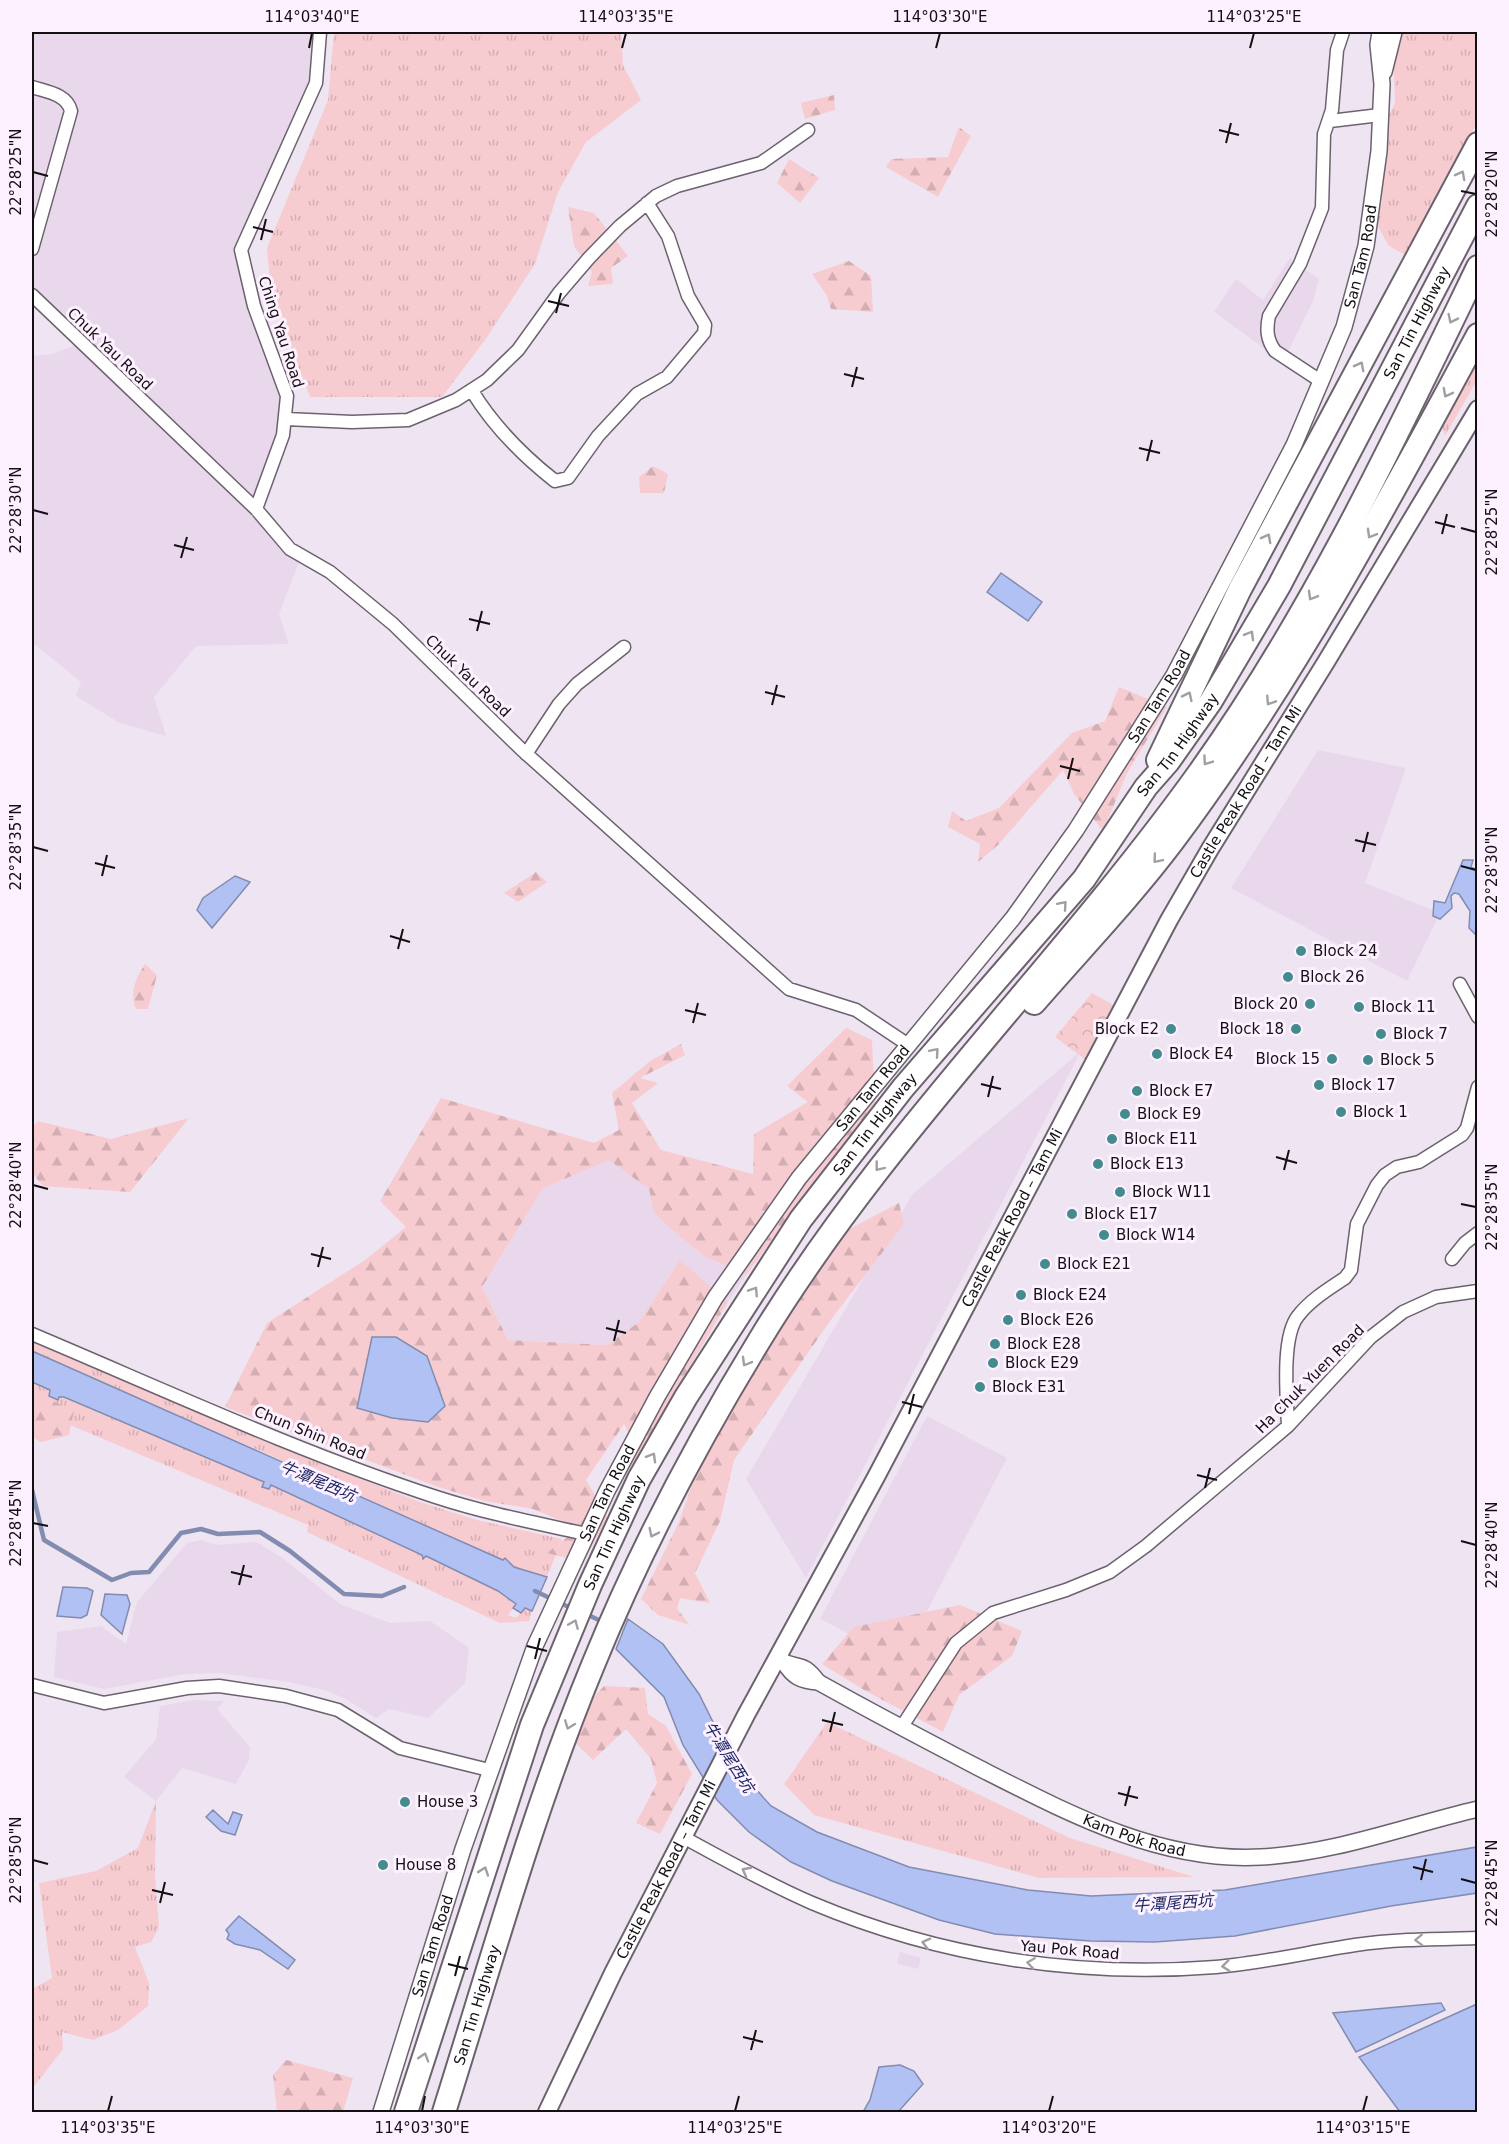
<svg xmlns="http://www.w3.org/2000/svg" width="1509" height="2144" font-family="'DejaVu Sans','Noto Sans TC',sans-serif">
	<defs>
		<pattern id="grass-tufts" width="24" height="20" patternUnits="userSpaceOnUse" patternTransform="scale(1.5)"><rect width="24" height="20" fill="#f7ccd1"/><path d="M3 7l-1-3M5 7V3M7 7l1-3M15 17l-1-3M17 17v-4M19 17l1-3" fill="none" stroke="#d3aeb3"/></pattern>
		<pattern id="forest-firs" width="22" height="20" patternUnits="userSpaceOnUse" patternTransform="scale(1.5)"><rect width="22" height="20" fill="#f7ccd1"/><path d="M5 1l3.5 6h-7zM16 11l3.5 6h-7z" fill="#d3aeb3"/></pattern>
		<pattern id="park-crowns" width="20" height="18" patternUnits="userSpaceOnUse" patternTransform="scale(1.5)"><rect width="20" height="18" fill="#f7ccd1"/><path d="M2 6a3 3 0 1 1 6 0M12 15a3 3 0 1 1 6 0" fill="none" stroke="#d3aeb3"/></pattern>
	</defs>
	<rect width="100%" height="100%" fill="#efe4f2"/>
	<path fill="#e9d8ec" d="M32 32H315L311 82 236 250 282 397 278 434 254 500 32 288V268L77 111 74 100 66 93 32 82Z
		M32 93 60 102 66 111 32 230Z
		M1290 258 1319 279 1313 301 1283 362 1214 312 1236 279 1263 300Z
		M76 345 300 560 279 614 289 644 196 646 154 697 166 736 120 723 76 696 81 682 32 642V605L34 600 32 599V356L53 354Z
		M1318 750 1406 768 1365 883 1440 913 1407 981 1231 888Z
		M1081 1051 806 1578 746 1479 912 1195Z
		M610 1159 649 1189 655 1213 679 1236 704 1256 746 1275 728 1302 680 1261 639 1322 607 1345 508 1340 482 1287 543 1187Z
		M927 1416 1007 1458 901 1661 820 1619Z
		M201 1540 217 1545 257 1542 284 1559 340 1604 390 1623 430 1621 469 1648 465 1683 428 1718 389 1709 376 1718 344 1698 324 1690 289 1682 219 1673 185 1674 104 1689 54 1677 57 1632 101 1626 126 1644 137 1602 187 1543Z
		M194 1700 224 1701 217 1709 250 1747 249 1760 236 1784 182 1768 156 1801 124 1777 156 1739 160 1706Z
		M900 1952 921 1958 918 1969 897 1964Z"/>
	<path fill="url(#grass-tufts)" d="M334 32H621L623 65 641 100 586 142 558 192 535 264 485 340 442 397H310L271 294 267 248 328 100Z
		M1400 32H1477V123L1407 256 1389 246 1376 223 1382 202 1387 120 1395 103 1393 42Z
		M1477 356V380L1445 436 1442 424Z
		M32 1338 324 1465 420 1502 477 1520 562 1539 547 1577 514 1567 272 1456 32 1351Z
		M32 1382 51 1390 49 1394 64 1397 264 1482 262 1486 271 1485 422 1555 421 1558 426 1556 498 1591 516 1605 508 1615 516 1618 525 1608 532 1611 529 1621 500 1623 307 1532 308 1525 32 1409Z
		M827 1722 1070 1838 1194 1877 1039 1878 814 1815 784 1784Z
		M156 1801 155 1873 159 1928 151 1942 135 1947 149 1983 148 2006 118 2030 93 2040 62 2032 63 2049 32 2089V1989L52 1978 39 1883 96 1871 138 1848Z"/>
	<path fill="url(#forest-firs)" d="M834 95 835 110 805 119 801 103Z
		M959 127 971 136 938 197 886 167 891 159 948 157Z
		M789 159 819 178 800 203 777 183Z
		M568 207 594 213 628 256 611 268 613 284 588 286 592 272 574 246Z
		M849 261 871 276 873 312 831 309 827 296 812 274Z
		M653 466 668 474 664 493H640L639 477Z
		M1119 687 1167 707 1127 773 1103 831 1074 794 1063 770 998 845 978 862 980 844 948 827 952 811 966 821 999 808 1072 733 1105 721Z
		M536 872 547 882 518 902 504 893Z
		M145 964 157 975 148 1009H136C129 992 136 978 145 964Z
		M846 1028 872 1040 875 1104 746 1275 704 1256 679 1236 654 1213 649 1189 609 1160 543 1188 482 1287 508 1340 607 1345 639 1322 680 1260 728 1302 642 1448 645 1455 626 1469 636 1448 624 1424 586 1480 608 1518 583 1562 547 1553 579 1528 533 1509 485 1501 438 1487 225 1407 267 1323 365 1260 406 1227 380 1201 441 1098 594 1143 619 1130 612 1093 650 1061 681 1044 685 1055 640 1078 658 1083 632 1103 661 1150 753 1174 754 1134 808 1102 787 1086Z
		M189 1118 130 1192 43 1186 32 1173V1127L38 1121 111 1139Z
		M899 1203 904 1224 830 1321 734 1460 720 1521 695 1573 710 1603 680 1598 677 1609 690 1625 658 1615 641 1599 679 1522 700 1461 771 1342 849 1229Z
		M32 1391 74 1411 69 1435 41 1442 32 1437Z
		M960 1605 1022 1631 1012 1656 959 1695 943 1732 864 1690 822 1664 854 1627Z
		M604 1686 645 1688 648 1714 666 1726 692 1774 660 1834 636 1823 657 1783 651 1759 626 1729 593 1760 571 1739 579 1713Z
		M286 2060 353 2078 343 2112H277L273 2075Z"/>
	<path fill="url(#park-crowns)" d="M1092 993 1115 1006 1086 1060 1055 1037Z"/>
	<path fill="#b2c1f4" stroke="#828cb0" stroke-width="1.5" d="M1001 573 1042 602 1028 621 987 592Z
		M1463 860H1473L1471 867 1475 869 1477 866V936L1469 928 1470 911 1459 894 1454 893 1451 896 1452 908 1440 919 1433 916 1434 901 1445 903Z
		M235 876 250 882 212 928 197 910 203 898Z
		M372 1337H396L427 1356 445 1406 428 1422 392 1418 357 1408Z
		M32 1351 503 1560 505 1558 514 1567 547 1577 532 1611 525 1608 521 1613 513 1608 516 1604 498 1591 426 1556 423 1559 422 1555 271 1485 269 1489 262 1487 264 1482 64 1397H59L58 1400 49 1396 50 1390 32 1382Z
		M63 1587 87 1588 93 1591 87 1615 81 1618 57 1616Z
		M105 1594 127 1595 130 1604 122 1634 101 1615Z
		M628 1619 663 1644 699 1694 735 1766 771 1806 817 1832 909 1867 1028 1890 1091 1896 1225 1890 1477 1847V1893L1391 1906 1235 1936 1155 1942 1091 1941 995 1934 939 1920 832 1881 791 1862 749 1832 717 1800 683 1745 664 1697 616 1649Z
		M213 1810 228 1824 233 1812 242 1815 235 1835 221 1831 206 1817Z
		M239 1916 295 1960 288 1969 260 1950 235 1944 227 1939 229 1934 226 1930Z
		M1441 2003 1445 2010 1356 2052 1333 2013Z
		M1477 2004V2112H1400L1359 2057Z
		M900 2065 914 2071 923 2084 898 2112H863L870 2100 879 2067Z"/>
	<g fill="none" stroke-linecap="round" stroke-linejoin="round">
		<path stroke="#828cb0" stroke-width="4.5" d="M32 1490 44 1540 112 1580 131 1573 149 1572 181 1533 201 1529 218 1534 260 1532 290 1551 344 1594 382 1596 404 1587
			M535 1591 573 1609
			M584 1613 603 1622"/>
		<defs>
			<path id="minor" d="M32 87C47 92 67 94 71 111L32 249
				M1330 121 1380 115
				M32 295 256 509 290 549 330 572 393 624 521 749 789 989 856 1010 907 1044
				M1322 382 1275 351C1267 340 1266 330 1269 316L1300 264 1322 208 1324 134 1332 110 1337 50 1343 32
				M472 391C494 427 522 455 555 481L568 478 598 436 637 394 667 377 704 333 705 325 688 296 668 236 647 203
				M286 419 352 422 408 420 456 400 487 380 518 350 559 293 589 258 620 226 656 196 677 186 761 163 808 130
				M256 509 283 435 287 396 254 306 241 250 316 83 320 32
				M526 754 559 704 577 684 624 647
				M1460 984 1478 1017
				M1452 1259 1465 1243 1478 1233
				M32 1334C165 1390 298 1452 436 1497 485 1513 536 1523 586 1534
				M1288 1426C1287 1399 1281 1337 1298 1316 1310 1300 1330 1288 1345 1278L1351 1270 1357 1224 1377 1185 1385 1175 1397 1167 1419 1162 1462 1135 1467 1128 1478 1087
				M32 1685 104 1703 187 1688 219 1686 286 1696 338 1710 400 1748 489 1770
				M901 1728 956 1643 993 1613 1066 1590 1110 1572 1146 1546 1288 1426 1371 1337 1403 1312 1436 1297 1478 1291
				M683 1837C725 1860 768 1884 812 1903 940 1957 1078 1978 1216 1967 1263 1963 1309 1952 1355 1945 1396 1939 1437 1939 1478 1938"/>
			<g id="tertiary">
				<path d="M1384 72 1394 32"/>
				<path d="M779 1660C798 1670 802 1660 818 1682"/>
				<path id="s1" d="M784 1662C793 1677 801 1681 818 1682 872 1712 925 1740 979 1768 1066 1812 1160 1863 1261 1857 1336 1853 1405 1826 1478 1809"/>
				<path id="s2" d="M381 2112 463 1849 535 1646 607 1491 657 1397 715 1298 799 1178 1013 918 1076 830 1174 675 1294 445 1344 327 1366 246 1379 151 1382 84 1378 45 1380 32"/>
			</g>
			<g id="secondary">
				<path id="s3" d="M547 2112 613 1973 746 1715 876 1477 1169 920 1210 849 1326 662 1478 409"/>
			</g>
			<g id="motorway">
				<path d="M1158 760 1240 589 1478 144"/>
				<path d="M1034 1003C1080 950 1130 898 1173 841 1291 683 1384 510 1478 335"/>
				<path id="s4" d="M406 2112 532 1725 590 1585 639 1479 686 1397 801 1219 903 1088 1084 879 1146 787 1168 762 1211 701 1279 586 1478 206"/>
				<path id="s5" d="M444 2112C491 1963 533 1810 593 1665 639 1552 696 1444 759 1341 884 1135 1059 968 1199 773 1312 615 1394 441 1478 267"/>
			</g>
		</defs>
		<use href="#minor" stroke="#6c626e" stroke-width="15"/>
		<use href="#tertiary" stroke="#6c626e" stroke-width="18"/>
		<use href="#secondary" stroke="#6c626e" stroke-width="20"/>
		<use href="#motorway" stroke="#6c626e" stroke-width="26"/>
		<use href="#minor" stroke="#fff" stroke-width="12"/>
		<use href="#tertiary" stroke="#fff" stroke-width="15"/>
		<use href="#secondary" stroke="#fff" stroke-width="16"/>
		<use href="#motorway" stroke="#fff" stroke-width="22"/>
	</g>
	<defs><path id="oneway-chevron" d="M-2-3.5L2.5 0L-2 3.5" fill="none" stroke-width="1.6" stroke-linecap="round" stroke-linejoin="round" transform="scale(1.5)"/></defs>
	<g stroke="#a19fa1">
		<use href="#oneway-chevron" transform="translate(1461 175) rotate(-62)"/>
		<use href="#oneway-chevron" transform="translate(1452 319) rotate(116)"/>
		<use href="#oneway-chevron" transform="translate(1360 366) rotate(-62)"/>
		<use href="#oneway-chevron" transform="translate(1447 393) rotate(118)"/>
		<use href="#oneway-chevron" transform="translate(1371 534) rotate(120)"/>
		<use href="#oneway-chevron" transform="translate(1267 538) rotate(-62)"/>
		<use href="#oneway-chevron" transform="translate(1312 596) rotate(120)"/>
		<use href="#oneway-chevron" transform="translate(1250 635) rotate(-60)"/>
		<use href="#oneway-chevron" transform="translate(1188 696) rotate(-64)"/>
		<use href="#oneway-chevron" transform="translate(1270 701) rotate(123)"/>
		<use href="#oneway-chevron" transform="translate(1207 761) rotate(125)"/>
		<use href="#oneway-chevron" transform="translate(1157 859) rotate(130)"/>
		<use href="#oneway-chevron" transform="translate(1063 905) rotate(-49)"/>
		<use href="#oneway-chevron" transform="translate(935 1052) rotate(-49)"/>
		<use href="#oneway-chevron" transform="translate(879 1167) rotate(128)"/>
		<use href="#oneway-chevron" transform="translate(754 1291) rotate(-57)"/>
		<use href="#oneway-chevron" transform="translate(746 1362) rotate(120)"/>
		<use href="#oneway-chevron" transform="translate(652 1457) rotate(-60)"/>
		<use href="#oneway-chevron" transform="translate(653 1533) rotate(116)"/>
		<use href="#oneway-chevron" transform="translate(574 1624) rotate(-67)"/>
		<use href="#oneway-chevron" transform="translate(569 1725) rotate(111)"/>
		<use href="#oneway-chevron" transform="translate(484 1871) rotate(-71)"/>
		<use href="#oneway-chevron" transform="translate(746 1871) rotate(-152)"/>
		<use href="#oneway-chevron" transform="translate(1419 1940) rotate(178)"/>
		<use href="#oneway-chevron" transform="translate(926 1943) rotate(-166)"/>
		<use href="#oneway-chevron" transform="translate(1031 1963) rotate(-172)"/>
		<use href="#oneway-chevron" transform="translate(1226 1966) rotate(174)"/>
		<use href="#oneway-chevron" transform="translate(424 2057) rotate(-73)"/>
	</g>
	<path fill="none" stroke="#130f13" stroke-width="2" d="M309 48 312 33M622 48 626 33M936 48 940 33M1250 48 1254 33M1219 130 1239 135M1226 143 1231 123M33 172 48 176M1461 191 1476 194M253 227 273 232M261 240 266 219M548 301 569 306M556 313 561 293M844 374 864 379M852 387 857 367M1139 448 1160 453M1147 461 1152 440M33 510 48 514M1435 522 1455 527M1461 528 1476 532M1442 534 1447 514M174 545 194 550M181 558 187 537M469 619 490 624M477 631 482 611M765 692 785 697M772 705 777 685M1060 766 1080 771M1068 779 1073 758M1355 840 1376 845M33 847 48 851M1363 852 1368 832M95 863 115 868M1461 866 1476 870M102 876 107 855M390 936 410 942M398 949 403 929M685 1010 706 1015M693 1023 698 1003M981 1084 1001 1089M988 1097 993 1076M1276 1157 1297 1163M1284 1170 1289 1150M33 1185 48 1189M1461 1204 1476 1207M311 1254 331 1259M318 1267 323 1247M606 1328 626 1333M614 1341 619 1320M902 1402 922 1407M909 1414 914 1394M1197 1475 1217 1480M1205 1488 1210 1468M33 1523 48 1526M1461 1541 1476 1545M231 1572 252 1577M239 1585 244 1565M527 1646 547 1651M535 1659 540 1638M822 1720 843 1725M830 1732 835 1712M1118 1793 1138 1798M1125 1806 1130 1786M33 1860 48 1864M1413 1867 1433 1872M1461 1879 1476 1883M1421 1880 1426 1859M152 1890 173 1895M160 1903 165 1882M448 1964 468 1969M455 1976 460 1956M743 2037 763 2042M751 2050 756 2030M108 2111 112 2096M422 2111 425 2096M735 2111 739 2096M1049 2111 1053 2096M1363 2111 1367 2096"/>
	<g fill="#438b8d" stroke="#fdf1ff" stroke-width="2">
		<circle cx="1301" cy="951" r="6"/>
		<circle cx="1288" cy="977" r="6"/>
		<circle cx="1310" cy="1004" r="6"/>
		<circle cx="1359" cy="1007" r="6"/>
		<circle cx="1171" cy="1029" r="6"/>
		<circle cx="1296" cy="1029" r="6"/>
		<circle cx="1381" cy="1034" r="6"/>
		<circle cx="1157" cy="1054" r="6"/>
		<circle cx="1332" cy="1059" r="6"/>
		<circle cx="1368" cy="1060" r="6"/>
		<circle cx="1319" cy="1085" r="6"/>
		<circle cx="1137" cy="1091" r="6"/>
		<circle cx="1341" cy="1112" r="6"/>
		<circle cx="1125" cy="1114" r="6"/>
		<circle cx="1112" cy="1139" r="6"/>
		<circle cx="1098" cy="1164" r="6"/>
		<circle cx="1120" cy="1192" r="6"/>
		<circle cx="1072" cy="1214" r="6"/>
		<circle cx="1104" cy="1235" r="6"/>
		<circle cx="1045" cy="1264" r="6"/>
		<circle cx="1021" cy="1295" r="6"/>
		<circle cx="1008" cy="1320" r="6"/>
		<circle cx="995" cy="1344" r="6"/>
		<circle cx="993" cy="1363" r="6"/>
		<circle cx="980" cy="1387" r="6"/>
		<circle cx="405" cy="1802" r="6"/>
		<circle cx="383" cy="1865" r="6"/>
	</g>
	<g text-anchor="middle" dominant-baseline="central" stroke-width="6" stroke-linejoin="round" paint-order="stroke">
		<g font-size="15" fill="#130f13" stroke="#fdf1ff">
			<text stroke="none"><textPath href="#s2" startOffset="2118">San Tam Road</textPath></text>
			<text stroke="none"><textPath href="#s4" startOffset="2074">San Tin Highway</textPath></text>
			<text transform="translate(281 332) rotate(72)">Ching Yau Road</text>
			<text transform="translate(110 349) rotate(44)">Chuk Yau Road</text>
			<text transform="translate(468 676) rotate(44)">Chuk Yau Road</text>
			<text stroke="none"><textPath href="#s2" startOffset="1632">San Tam Road</textPath></text>
			<text stroke="none"><textPath href="#s4" startOffset="1588">San Tin Highway</textPath></text>
			<text stroke="none"><textPath href="#s3" startOffset="1494">Castle Peak Road – Tam Mi</textPath></text>
			<text stroke="none"><textPath href="#s2" startOffset="1146">San Tam Road</textPath></text>
			<text stroke="none"><textPath href="#s4" startOffset="1102">San Tin Highway</textPath></text>
			<text stroke="none"><textPath href="#s3" startOffset="1008">Castle Peak Road – Tam Mi</textPath></text>
			<text transform="translate(1310 1379) rotate(-45)">Ha Chuk Yuen Road</text>
			<text transform="translate(310 1433) rotate(22)">Chun Shin Road</text>
			<text stroke="none"><textPath href="#s2" startOffset="660">San Tam Road</textPath></text>
			<text stroke="none"><textPath href="#s4" startOffset="616">San Tin Highway</textPath></text>
			<text stroke="none"><textPath href="#s1" startOffset="394">Kam Pok Road</textPath></text>
			<text stroke="none"><textPath href="#s3" startOffset="270">Castle Peak Road – Tam Mi</textPath></text>
			<text stroke="none"><textPath href="#s2" startOffset="174">San Tam Road</textPath></text>
			<text transform="translate(1070 1950) rotate(5)">Yau Pok Road</text>
			<text stroke="none"><textPath href="#s5" startOffset="112">San Tin Highway</textPath></text>
		</g>
		<g font-size="15" fill="#130f13" stroke="#fdf1ff" text-anchor="start">
			<text x="1313" y="951">Block 24</text>
			<text x="1300" y="977">Block 26</text>
			<text x="1298" y="1004" text-anchor="end">Block 20</text>
			<text x="1371" y="1007">Block 11</text>
			<text x="1159" y="1029" text-anchor="end">Block E2</text>
			<text x="1284" y="1029" text-anchor="end">Block 18</text>
			<text x="1393" y="1034">Block 7</text>
			<text x="1169" y="1054">Block E4</text>
			<text x="1320" y="1059" text-anchor="end">Block 15</text>
			<text x="1380" y="1060">Block 5</text>
			<text x="1331" y="1085">Block 17</text>
			<text x="1149" y="1091">Block E7</text>
			<text x="1353" y="1112">Block 1</text>
			<text x="1137" y="1114">Block E9</text>
			<text x="1124" y="1139">Block E11</text>
			<text x="1110" y="1164">Block E13</text>
			<text x="1132" y="1192">Block W11</text>
			<text x="1084" y="1214">Block E17</text>
			<text x="1116" y="1235">Block W14</text>
			<text x="1057" y="1264">Block E21</text>
			<text x="1033" y="1295">Block E24</text>
			<text x="1020" y="1320">Block E26</text>
			<text x="1007" y="1344">Block E28</text>
			<text x="1005" y="1363">Block E29</text>
			<text x="992" y="1387">Block E31</text>
			<text x="417" y="1802">House 3</text>
			<text x="395" y="1865">House 8</text>
		</g>
		<g font-size="16" font-style="italic" fill="#1d2761" stroke="#fdf1ff">
			<text transform="translate(318 1481) rotate(23)">牛潭尾西坑</text>
			<text transform="translate(729 1757) rotate(58)">牛潭尾西坑</text>
			<text transform="translate(1173 1903) rotate(-4)">牛潭尾西坑</text>
		</g>
	</g>
	<rect width="1509" height="2144" fill="none" stroke="#fdf1ff" stroke-width="66"/>
	<rect x="33" y="33" width="1443" height="2078" fill="none" stroke="#130f13" stroke-width="2"/>
	<g font-size="15" text-anchor="middle" fill="#130f13">
		<text x="312" y="22">114°03'40"E</text>
		<text x="626" y="22">114°03'35"E</text>
		<text x="940" y="22">114°03'30"E</text>
		<text x="1254" y="22">114°03'25"E</text>
		<text transform="translate(16 172) rotate(-90)" y="5">22°28'25"N</text>
		<text transform="translate(1492 194) rotate(-90)" y="5">22°28'20"N</text>
		<text transform="translate(16 510) rotate(-90)" y="5">22°28'30"N</text>
		<text transform="translate(1492 532) rotate(-90)" y="5">22°28'25"N</text>
		<text transform="translate(16 847) rotate(-90)" y="5">22°28'35"N</text>
		<text transform="translate(1492 870) rotate(-90)" y="5">22°28'30"N</text>
		<text transform="translate(16 1185) rotate(-90)" y="5">22°28'40"N</text>
		<text transform="translate(1492 1207) rotate(-90)" y="5">22°28'35"N</text>
		<text transform="translate(16 1523) rotate(-90)" y="5">22°28'45"N</text>
		<text transform="translate(1492 1545) rotate(-90)" y="5">22°28'40"N</text>
		<text transform="translate(16 1860) rotate(-90)" y="5">22°28'50"N</text>
		<text transform="translate(1492 1883) rotate(-90)" y="5">22°28'45"N</text>
		<text x="108" y="2133">114°03'35"E</text>
		<text x="422" y="2133">114°03'30"E</text>
		<text x="735" y="2133">114°03'25"E</text>
		<text x="1049" y="2133">114°03'20"E</text>
		<text x="1363" y="2133">114°03'15"E</text>
	</g>
</svg>
